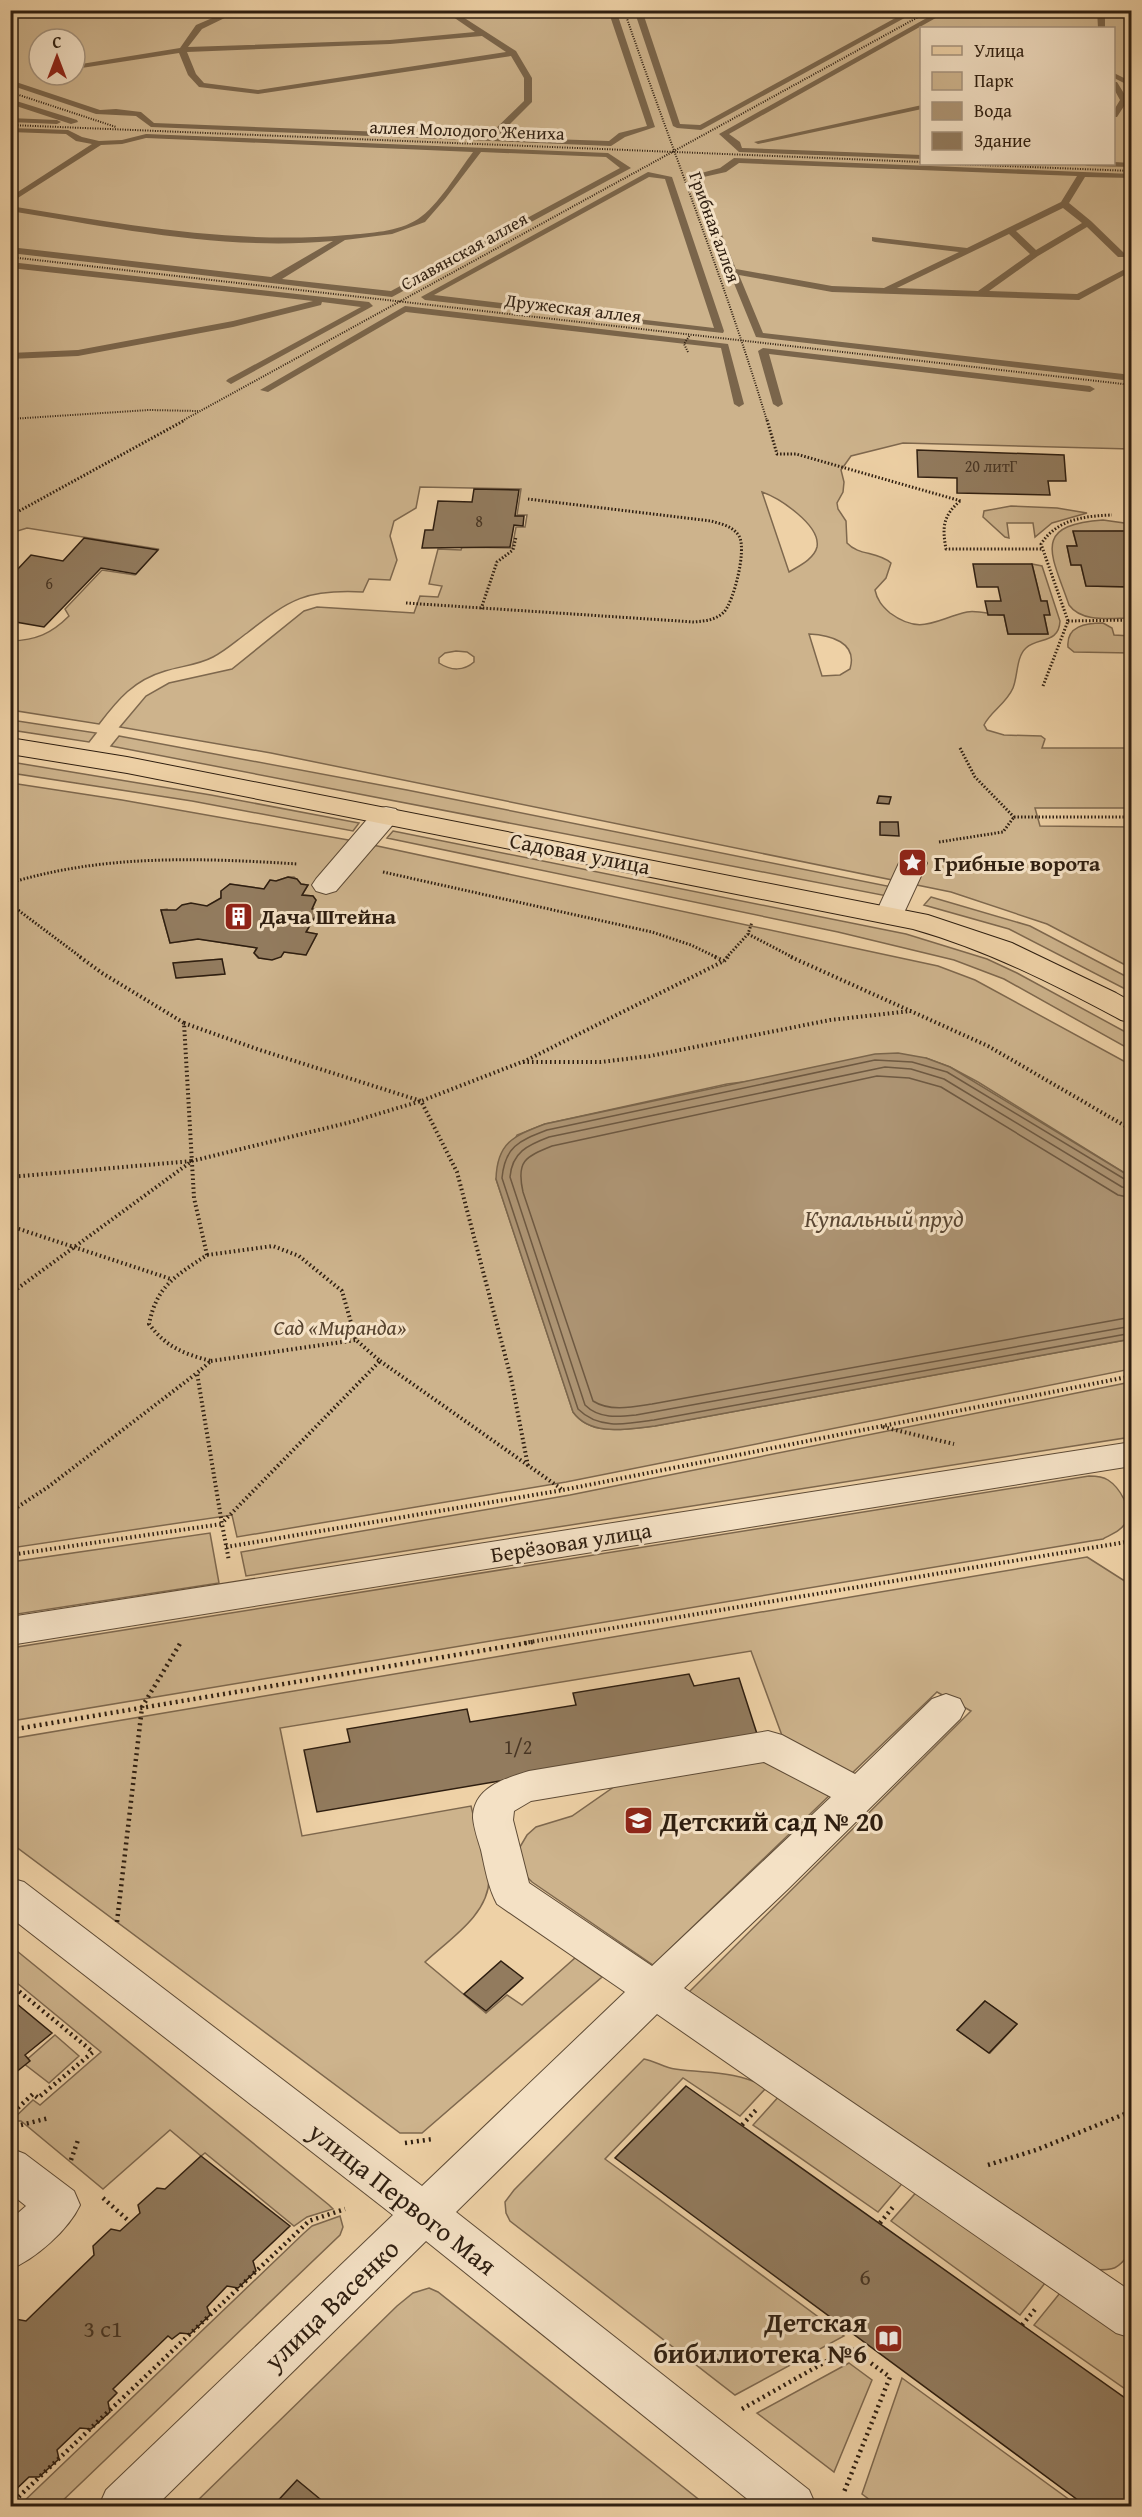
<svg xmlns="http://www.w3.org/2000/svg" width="1142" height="2517" font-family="'Gentium Book Plus',serif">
	<rect width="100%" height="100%" fill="#eed1a6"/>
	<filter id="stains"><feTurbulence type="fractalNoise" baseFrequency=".00333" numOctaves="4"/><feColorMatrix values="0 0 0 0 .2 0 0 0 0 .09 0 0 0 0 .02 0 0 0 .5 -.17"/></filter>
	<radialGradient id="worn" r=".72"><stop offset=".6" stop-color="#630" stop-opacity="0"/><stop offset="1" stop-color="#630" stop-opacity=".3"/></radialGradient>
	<path fill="#cdb38c" stroke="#7e684e" stroke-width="1.5" fill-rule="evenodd" d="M11 11H1131V449L903 443 851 456 841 470 844 482 843 492 837 503 838 509 846 521 847 543C859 556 877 551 891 563L886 578 875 590C877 600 882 606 890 613 921 636 936 619 967 612 978 610 992 615 1004 615L1008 634H1048L1044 615 1047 601H1041L1032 564 1042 566 1060 621C1059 644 1038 637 1026 648 1016 657 1018 676 1013 688 1006 704 991 711 984 725L987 730 1004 735 1041 736 1045 739 1042 748H1131V808H1035L1040 826 1131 827V968L1047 924 951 892 271 753 120 727 146 696 169 683 232 669 304 611 317 607 414 613 420 596 438 597 442 586 429 584 438 549 461 550 462 547 512 548 516 527H525L527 515H517L521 489 420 487 416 508 394 521 390 536 397 560 390 580 369 579 363 592C306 589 290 599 247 633 236 641 225 651 213 657 198 665 181 666 165 671 134 680 118 699 99 724L11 710V641C36 640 51 634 69 616L65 609 102 570 135 575 158 549 27 528 11 533ZM922 28H1114V164H922ZM39 39H75V75H39ZM762 492C779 498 821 525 817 547 814 559 799 566 789 572ZM809 634C830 635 858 642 850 669L840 675 822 676ZM456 651 467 652 474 657V662C464 671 451 671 439 663V658L445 653Z
		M1011 506 1057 508 1087 513 1052 523 1035 537 1033 523H1007L1009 538 1005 537 983 517 984 511Z
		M1103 520 1131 524V531L1073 532 1077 546H1067L1071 565H1081L1086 586 1131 587V618C1111 618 1082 623 1069 605 1052 555 1030 525 1103 520Z
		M1103 623 1112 628 1114 635 1131 636V653L1074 652 1068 647C1066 626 1086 623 1103 623Z
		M11 720 96 733 89 742 11 730Z
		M119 736 407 790 892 887 887 896 111 746Z
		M11 762 211 795 359 823 353 831 192 801 11 773Z
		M11 783 122 800 354 841 938 966 975 980 1131 1065V1177L978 1082 950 1067 926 1058 727 1084 545 1124 517 1135 496 1179 573 1412C591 1437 627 1429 655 1426L1131 1339V1369L566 1482 237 1537 232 1515 11 1548ZM288 877H294L301 884 308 885 302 895 313 896 316 900 312 909 319 910 306 932 317 934 306 955 284 952C278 961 269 959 258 958L254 953 257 948 198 939 170 943 161 910 167 909 170 920 201 916 207 906 221 898V891L230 884 264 889 270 880 276 881ZM222 959 224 974 177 978 174 963Z
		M393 831 906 934 987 959 1017 973 1131 1035V1050L1004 979 954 960 838 932 387 838Z
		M931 897 1030 926 1131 979V992L1009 929 924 905Z
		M1131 1382V1437L246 1576 241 1552 570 1495Z
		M1089 1476C1095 1476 1102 1476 1108 1480 1119 1487 1133 1509 1126 1522 1121 1531 1112 1534 1103 1539L11 1721V1648Z
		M210 1533 219 1583 11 1615V1562Z
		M1087 1557 1131 1585V2252C1117 2270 1115 2270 1092 2270L690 1996V1991L971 1711 937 1692 850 1775 784 1741 751 1651 280 1728 302 1836 471 1806C475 1824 489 1863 489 1879 489 1915 448 1940 425 1962L486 2013 507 1995 522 2005 575 1958 602 1977 422 2133H400L11 1843 10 1739ZM985 2001 1017 2024 990 2053 957 2030Z
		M761 1757 833 1792 653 1965 532 1882 521 1871 517 1852 527 1835 536 1827 572 1816 621 1782Z
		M17 1951 329 2205 333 2209 307 2217 294 2226 205 2153 201 2156 170 2130 103 2189 21 2121H11L33 2100 40 2105 101 2052 11 1978V1956Z
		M55 2035 79 2056 49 2083 23 2063Z
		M644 2059C655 2061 665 2068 675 2069 711 2074 732 2070 767 2087L740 2116 683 2078 605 2159 844 2336 735 2395 510 2221 506 2213 505 2202 514 2190Z
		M781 2094 906 2179 878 2212 753 2125Z
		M920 2188 1049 2278 1020 2315 891 2221Z
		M340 2216 343 2227 340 2235 57 2506H19L303 2234 312 2226Z
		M429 2288 438 2292 707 2506H320L316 2503 319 2499 297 2481 273 2506H192L397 2306 413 2293Z
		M1064 2288 1131 2335V2393L1034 2325Z
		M849 2363 872 2380 834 2472 757 2413Z
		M902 2378 1078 2506H878L862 2494Z"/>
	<path fill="#ad9473" stroke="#7a654b" stroke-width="1.5" d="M898 1053 926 1058 950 1067 1131 1177V1339L655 1426C627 1429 591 1437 573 1412L496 1179C497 1142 514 1136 545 1124L875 1054Z"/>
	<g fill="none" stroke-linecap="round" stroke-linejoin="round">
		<path stroke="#6e5942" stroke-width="1.5" d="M1132 1181 1126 1180 947 1072 912 1062 875 1060 547 1130C519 1141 505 1146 502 1178L578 1409C599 1430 627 1424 654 1420L1132 1333
			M1132 1189 1122 1187 944 1079 911 1069 885 1067 549 1137C528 1145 512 1152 510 1177L585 1405C599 1419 618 1417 636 1415L1132 1326
			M1132 1198 1118 1195 941 1087 909 1078 877 1076 552 1146C525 1157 516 1161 523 1192L593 1401C610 1412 633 1407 652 1404L1132 1317"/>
		<path fill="#7a654b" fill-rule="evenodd" d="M231 10H241L202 29 188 47 390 40 475 32 443 10H452L516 51 532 78V102L497 137 609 141 619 133 647 126 608 10H616L655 127 625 137 611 146 151 127 136 116 96 114 10 85V80L100 110 116 109 141 112 154 123 488 136 524 101V78L511 56 258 94 199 87 188 75 179 53 75 69V65L180 48 196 25ZM482 36 506 52 258 90 204 83 196 74 187 52 390 44Z
			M634 10H642L680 124 700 125 910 10H919L701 130 677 128 673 126Z
			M941 10H950L729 134 740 142 742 148 922 155V159L739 152 719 134Z
			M1097 10H1105V28H1098Z
			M1114 73 1132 82V87L1114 78Z
			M1114 82H1117L1128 100 1117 117H1114V110L1120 100 1114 89Z
			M10 99 77 120 78 122 71 124 10 104Z
			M922 105V109L758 144 754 142Z
			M10 118 57 120 61 122 57 124 10 122Z
			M10 128 68 130 82 137 99 141 122 140 146 134 608 153 631 168 392 297 10 253V247L271 277 333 241C225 251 116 228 10 211V206C122 224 233 245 347 235 370 233 398 232 418 219 438 206 458 172 473 152L146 138 122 144 101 145 10 203V197L92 144 76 141 66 134 10 132ZM481 152 606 157 620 168 391 291 282 279 345 240 392 234 425 222 445 199Z
			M734 158 1132 174V178L1085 177 1069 203 1091 221 1124 253V257H1118L1087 227 1038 256 989 291 1077 294 1123 270 1130 272 1079 300 832 292 739 275 763 333 1132 375V381L756 337 690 176 720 168ZM739 163 1077 176 1061 202 967 248 872 237V241L875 242 959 252 884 288 832 286 736 269 699 178 726 172ZM1063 208 1082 223 1036 250 1016 231ZM1009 234 1030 254 978 291 897 288Z
			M1114 162 1132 163V167L1087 166 1083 164Z
			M648 172 672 177 724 331 723 333 425 300 421 297ZM649 177 665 179 714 328 434 295Z
			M10 262 369 302 373 306 231 384 226 381 228 379 361 307 322 302 321 305 233 327 78 356 10 359V353L78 350 233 321 313 301 10 268Z
			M405 306 728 344 744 404 739 407 734 404 721 348 406 312 268 392 260 390Z
			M763 348 1090 386 1095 389 1090 392 769 354 783 404 778 407 773 404 758 351Z"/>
	</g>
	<path fill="#927b5e" stroke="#2e1e10" stroke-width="1.5" d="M917 450 1064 455 1066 481H1048L1050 495 957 493V478L918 477Z
		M474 489 519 490 515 516H524L523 526 514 525 510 547 422 548 425 530H433L438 501 472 502Z
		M1073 531H1132V587L1086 586 1081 565H1071L1067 546H1077Z
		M84 538 158 550 136 574 101 568 44 627 10 621V571H16L31 555 63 561Z
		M973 564H1032L1041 601H1047L1050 615H1044L1048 634H1008L1004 615H988L985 601H1001L998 587H977Z
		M879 796 891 797 889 804 877 803Z
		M880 822H898L899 836 880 835Z
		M288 877 297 879 301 884 308 885 302 895 313 896 316 900 312 909 319 910 306 932 317 934 306 955 284 952 281 957 272 960 259 958 254 953 257 948 198 939 170 943 161 910H176L182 905 191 903 207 906 221 898V891L230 884 264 889 270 880 276 881Z
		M222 959 225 974 176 978 173 963Z
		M689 1674 694 1686 739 1678 758 1737 317 1812 304 1750 350 1742 347 1729 467 1709 470 1722 576 1705 573 1693Z
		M501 1961 523 1978 486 2011 464 1994Z
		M10 1989 17 1994 11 1999 52 2033 25 2055 30 2061 10 2077Z
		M985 2001 1017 2024 989 2053 957 2030Z
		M686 2086 1132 2403V2506H1086L615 2158Z
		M201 2156 290 2226 253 2261 256 2271 238 2288 227 2286 207 2307 210 2315 190 2334 180 2333 172 2339 168 2336 113 2389 117 2393 108 2402 110 2412 91 2429 80 2428 57 2450 59 2459 39 2477H29L10 2495V2323L15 2319 26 2321 94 2255 93 2246 111 2229 120 2231 140 2213 138 2205 157 2188 165 2189Z
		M297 2480 320 2499 316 2503 320 2506H273Z"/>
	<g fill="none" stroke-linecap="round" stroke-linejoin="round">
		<defs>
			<path id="minor" d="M386 807 396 809 400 815 396 821 336 891 326 894 316 891 312 885 316 879 376 809Z
				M913 855 923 857 927 863 903 915 899 921 889 924 879 921 875 915 899 863 903 857Z
				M1132 1442V1466L10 1645V1617Z
				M946 1694 960 1699 965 1709 960 1719 788 1889 684 1988 1132 2292V2338L1116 2333 657 2014 456 2212 809 2490 816 2506H756L426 2241 156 2506H99L106 2490 393 2215 10 1917V1878L24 1882 422 2186 625 1992 497 1904C488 1887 485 1868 481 1850 478 1840 474 1829 473 1818 473 1787 506 1778 529 1771L768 1731 782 1735 855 1774 932 1699ZM764 1762 831 1797 652 1966 529 1883 513 1820 514 1811 531 1801Z
				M10 2148 25 2154 74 2191 80 2205C69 2229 35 2260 10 2269V2220L26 2206 10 2193Z"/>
			<path id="major" d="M10 738 127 757 928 915 1012 943 1116 993 1132 1002V1023L1121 1020C1054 984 987 950 913 929L127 773 10 754Z"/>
		</defs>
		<use href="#minor" stroke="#5e4b36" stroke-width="2"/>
		<use href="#major" stroke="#2e1e10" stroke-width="2"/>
		<path stroke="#2e1e10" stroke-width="2" stroke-dasharray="1 1.5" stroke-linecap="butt" d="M624 10C671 147 725 282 767 421
			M10 92 116 127
			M10 125 922 162
			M955 164 1132 171
			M10 257 1132 385
			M688 352 684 344 690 335
			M10 419 149 410 198 411
			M182 421 931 10"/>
		<path stroke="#2e1e10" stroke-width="3" stroke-dasharray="1.5 2" stroke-linecap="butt" d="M767 420 777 454H796L961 501
			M960 501C943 516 942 527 946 549H1043
			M10 516 185 420
			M406 603 694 622C705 621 716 620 724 612 734 601 747 549 739 536 733 526 721 524 711 521L528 499
			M481 609 497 562 513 550 516 537
			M1068 621 1132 620
			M1043 686 1068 621 1041 544C1057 519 1085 516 1112 515
			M960 748 975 777 1014 817
			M1014 817H1132
			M939 842 1003 832 1014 817
			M383 872 652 932 691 945 718 958
			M10 883C104 854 201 858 298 864
			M10 904 82 958
			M748 934 794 958
			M726 958 748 934 752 922"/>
		<path stroke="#2e1e10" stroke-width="4" stroke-dasharray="1.5 3" stroke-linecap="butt" d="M80 957 102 973 184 1023 194 1198 207 1255C176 1276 157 1285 149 1324 166 1347 184 1354 211 1361L197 1373 222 1524
			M715 957 724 961
			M791 957 988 1046 1132 1130
			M184 1023 260 1050 421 1101 457 1172 511 1378 528 1466
			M523 1062 724 961 728 957
			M10 1177 192 1161
			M10 1226 171 1279
			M207 1255 273 1246 299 1256 342 1291 356 1340 380 1361 222 1523
			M10 1294 192 1161 351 1122 421 1101 522 1062H601L650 1056 830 1020 911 1011
			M211 1361 356 1340
			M380 1361 563 1490
			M883 1427 954 1444
			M10 1512 48 1487 197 1373
			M226 1547 563 1490 1132 1376
			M10 1555 222 1524 229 1561
			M524 1643 1132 1541"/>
		<path stroke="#2e1e10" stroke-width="4.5" stroke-dasharray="2 4" stroke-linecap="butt" d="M10 1730 533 1642
			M117 1922 142 1707 181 1642
			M10 1984 93 2052 38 2098 33 2094 10 2115
			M21 2125 49 2118
			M742 2125 756 2110
			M405 2143 433 2139
			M71 2160 78 2140
			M988 2165 1036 2150 1132 2111
			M103 2198 130 2222
			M880 2223 893 2207
			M1022 2325 1037 2307
			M742 2409 850 2348 890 2377 844 2492
			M10 2505 309 2221 345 2209"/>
		<use href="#minor" fill="#f4e1c5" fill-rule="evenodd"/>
		<use href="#major" fill="#eed1a6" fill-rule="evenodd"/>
	</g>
	<defs>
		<symbol id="sight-square" viewBox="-11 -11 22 22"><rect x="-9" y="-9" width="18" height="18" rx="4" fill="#8f2418" stroke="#f4e1c5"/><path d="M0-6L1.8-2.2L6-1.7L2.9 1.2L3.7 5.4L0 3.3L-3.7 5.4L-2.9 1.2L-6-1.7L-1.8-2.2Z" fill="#fff"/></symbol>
		<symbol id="building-square" viewBox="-11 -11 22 22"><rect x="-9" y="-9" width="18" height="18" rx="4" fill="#8f2418" stroke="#f4e1c5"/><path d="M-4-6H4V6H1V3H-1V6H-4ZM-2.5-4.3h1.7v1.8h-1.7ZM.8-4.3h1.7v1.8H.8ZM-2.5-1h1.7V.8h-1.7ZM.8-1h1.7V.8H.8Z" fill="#fff"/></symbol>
		<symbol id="school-square" viewBox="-11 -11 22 22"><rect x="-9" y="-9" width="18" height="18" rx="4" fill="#8f2418" stroke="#f4e1c5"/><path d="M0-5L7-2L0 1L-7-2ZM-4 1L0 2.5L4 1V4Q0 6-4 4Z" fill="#fff"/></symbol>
		<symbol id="library-square" viewBox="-11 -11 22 22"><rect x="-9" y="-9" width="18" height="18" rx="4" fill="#8f2418" stroke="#f4e1c5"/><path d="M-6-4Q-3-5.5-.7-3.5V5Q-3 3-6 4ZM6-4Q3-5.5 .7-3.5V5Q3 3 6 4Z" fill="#fff"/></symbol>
	</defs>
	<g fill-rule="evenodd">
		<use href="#sight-square" x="896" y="846" width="33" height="33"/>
		<use href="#building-square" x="222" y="900" width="33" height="33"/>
		<use href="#school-square" x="622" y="1804" width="33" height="33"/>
		<use href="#library-square" x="872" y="2322" width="33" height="33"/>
	</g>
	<g text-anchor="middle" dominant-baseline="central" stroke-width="6" stroke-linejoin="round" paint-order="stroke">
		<g font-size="16" fill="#473524">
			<text x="991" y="466">20 литГ</text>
			<text x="479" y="521">8</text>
			<text x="49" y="583">6</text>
		</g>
		<g font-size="18" fill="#2e1e10" stroke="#f4e1c5">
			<text transform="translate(467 130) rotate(2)">аллея Молодого Жениха</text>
			<text transform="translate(715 227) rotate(70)">Грибная аллея</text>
			<text transform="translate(464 251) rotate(-29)">Славянская аллея</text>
			<text transform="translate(573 308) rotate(7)">Дружеская аллея</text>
		</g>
		<g font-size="20" fill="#473524">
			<text x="518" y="1746">1/2</text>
		</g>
		<g font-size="22" fill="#2e1e10" stroke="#f4e1c5">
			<text transform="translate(580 853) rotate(11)">Садовая улица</text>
			<text transform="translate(571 1542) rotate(-9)">Берёзовая улица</text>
		</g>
		<g font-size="22" font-weight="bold" fill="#2e1e10" stroke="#f4e1c5" text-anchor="start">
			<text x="934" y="863">Грибные ворота</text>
			<text x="260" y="916">Дача Штейна</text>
		</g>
		<g font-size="22" font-style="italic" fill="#56432f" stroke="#f4e1c5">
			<text x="340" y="1327">Сад «Миранда»</text>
		</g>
		<g font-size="24" font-style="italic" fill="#5a4733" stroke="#f4e1c5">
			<text x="884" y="1218">Купальный пруд</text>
		</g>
		<g font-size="24" fill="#473524">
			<text x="865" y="2276">6</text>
			<text x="103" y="2328">3 с1</text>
		</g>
		<g font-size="27" font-weight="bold" fill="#2e1e10" stroke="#f4e1c5" text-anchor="start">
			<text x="660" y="1821">Детский сад № 20</text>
			<text x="867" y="2322" text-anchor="end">Детская<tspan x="867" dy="31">бибилиотека №6</tspan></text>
		</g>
		<g font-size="27" fill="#2e1e10" stroke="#f4e1c5">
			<text transform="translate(403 2198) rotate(38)">улица Первого Мая</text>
			<text transform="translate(331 2304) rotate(-44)">улица Васенко</text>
		</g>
	</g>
	<rect width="1142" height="2517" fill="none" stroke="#eed1a6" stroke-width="36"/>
	<rect x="12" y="12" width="1118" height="2493" fill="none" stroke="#2e1e10" stroke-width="3"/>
	<rect x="18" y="18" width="1106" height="2481" fill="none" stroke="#2e1e10" stroke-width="1.5"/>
	<rect x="920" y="27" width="195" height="138" fill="#f4e1c5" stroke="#a5937d" stroke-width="1.5"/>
	<rect x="932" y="46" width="30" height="9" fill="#eed1a6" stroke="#a5937d" stroke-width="1.5"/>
	<text x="974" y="57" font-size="18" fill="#2e1e10">Улица</text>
	<rect x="932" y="72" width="30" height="18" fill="#cdb38c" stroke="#a5937d" stroke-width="1.5"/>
	<text x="974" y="87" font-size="18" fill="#2e1e10">Парк</text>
	<rect x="932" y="102" width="30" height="18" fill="#ad9473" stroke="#a5937d" stroke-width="1.5"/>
	<text x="974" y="117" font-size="18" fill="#2e1e10">Вода</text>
	<rect x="932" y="132" width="30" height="18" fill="#927b5e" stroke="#a5937d" stroke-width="1.5"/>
	<text x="974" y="147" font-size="18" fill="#2e1e10">Здание</text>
	<g transform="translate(57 57)"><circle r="28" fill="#f4e1c5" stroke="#a5937d" stroke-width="1.5"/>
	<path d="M0-4.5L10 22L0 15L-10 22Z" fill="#8f2418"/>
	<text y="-9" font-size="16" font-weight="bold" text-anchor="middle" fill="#2e1e10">С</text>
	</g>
	<rect width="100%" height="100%" filter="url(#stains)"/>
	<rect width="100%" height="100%" fill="url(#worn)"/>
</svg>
